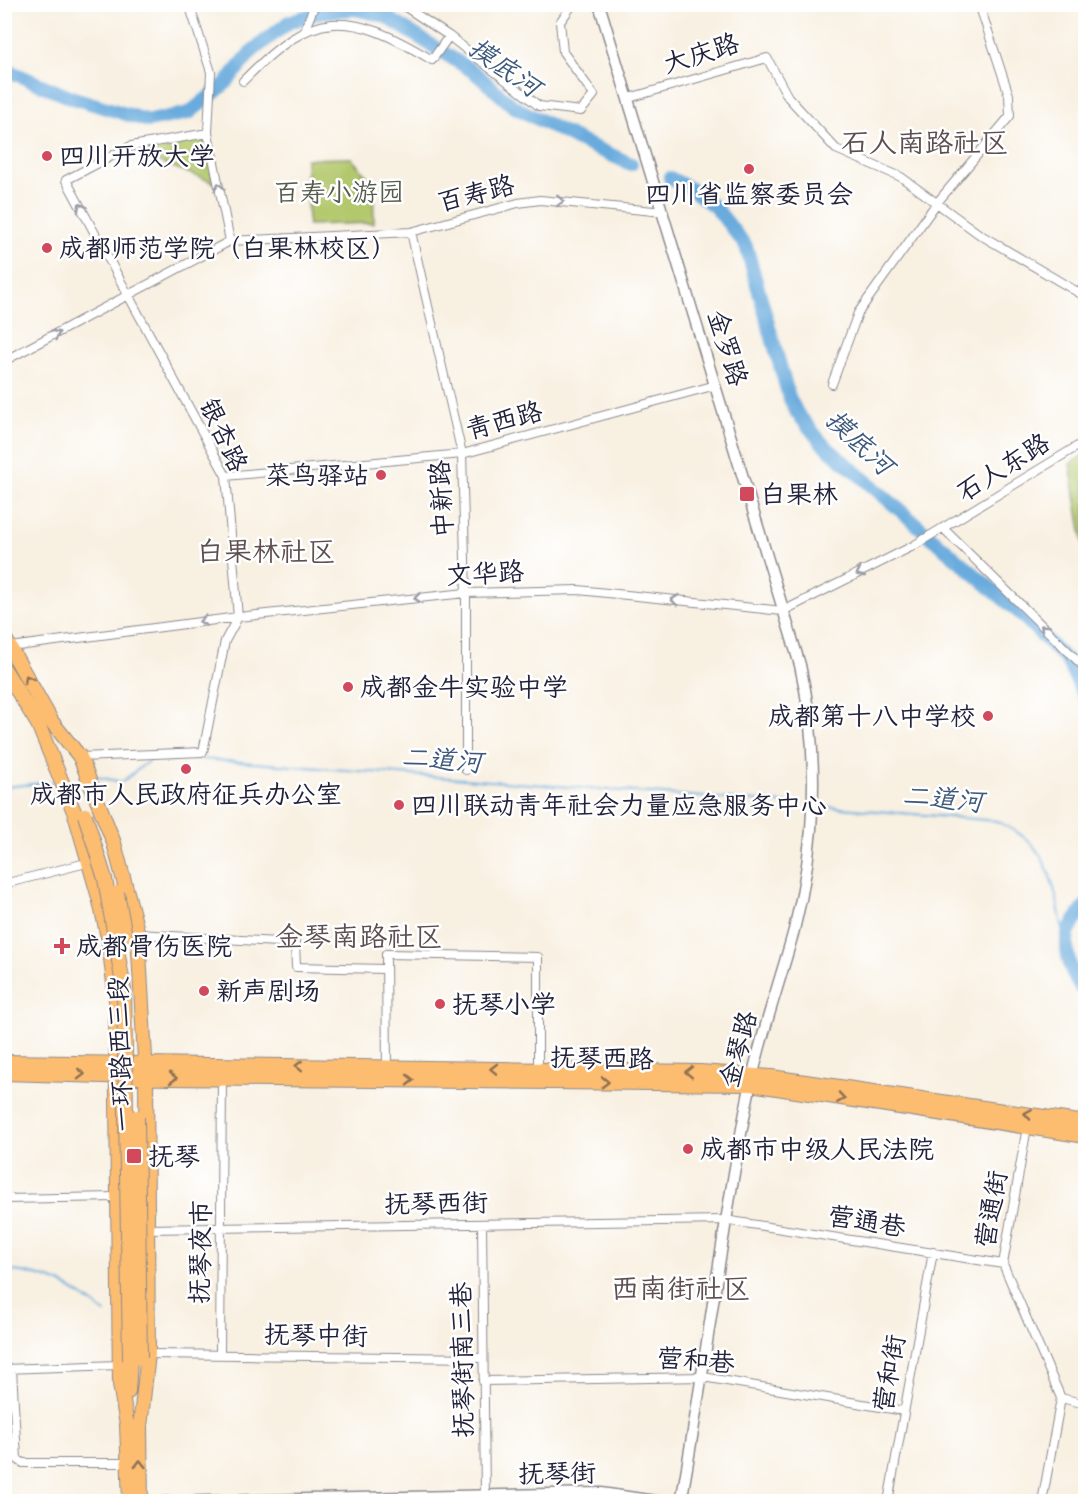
<svg xmlns="http://www.w3.org/2000/svg" width="1090" height="1506" font-family="Itim,'LXGW WenKai TC',sans-serif">
	<rect width="100%" height="100%" fill="#fff"/>
	<filter id="ink" filterUnits="userSpaceOnUse"><feTurbulence type="fractalNoise" baseFrequency=".0167" numOctaves="2"/><feDisplacementMap in="SourceGraphic" scale="12" xChannelSelector="R" yChannelSelector="G"/><feConvolveMatrix kernelMatrix="1 2 1 2 8 2 1 2 1" color-interpolation-filters="sRGB"/></filter>
	<filter id="wash" filterUnits="userSpaceOnUse"><feTurbulence type="fractalNoise" baseFrequency=".008" numOctaves="4" result="noise"/><feDisplacementMap in="SourceGraphic" scale="24" xChannelSelector="R" yChannelSelector="G"/><feGaussianBlur stdDeviation="1.35" result="paint"/><feColorMatrix in="noise" values="0 0 0 0 0 0 0 0 0 0 0 0 0 0 0 0 0 1.4 0 .05"/><feComposite in="paint" operator="in"/></filter>
	<g filter="url(#wash)">
		<rect width="100%" height="100%" fill="#f8f0e1"/>
		<path fill="#b3c86c" stroke="#6a7554" stroke-width="1.5" d="M199 137 205 141 215 183 133 152Z
			M351 158 373 183 374 223 308 225 306 159Z
			M1085 454V555L1070 464Z"/>
		<g fill="none" stroke-linecap="round" stroke-linejoin="round">
			<path stroke="#69abdd" stroke-width="2" d="M175 757 794 804
				M98 777 122 782 152 758
				M4 787 53 782
				M829 807 997 821C1010 828 1026 836 1035 848 1058 876 1060 926 1069 960
				M4 1270C50 1274 69 1285 105 1313"/>
			<path stroke="#69abdd" stroke-width="14" d="M4 69 67 96 149 121 189 113 225 84 251 52 289 22 321 12 354 9 385 16 474 72 513 106 578 140 631 164
				M670 178 694 191 716 208 746 246 789 397 797 413 823 444 1022 615 1067 661 1086 700
				M1086 905C1080 914 1071 925 1068 934 1064 953 1072 980 1086 993"/>
		</g>
	</g>
	<g filter="url(#ink)">
		<g fill="none" stroke-linecap="round" stroke-linejoin="round">
			<defs>
				<path id="minor" d="M189 4 211 72 208 133 230 241
					M401 4 449 36 539 106 581 111 594 95 563 52 560 22 573 4
					M304 31 315 4
					M243 81C314 8 347 9 432 60L449 36
					M629 98 767 58 788 97 836 149 901 177 979 234 1086 297
					M411 232 462 454 466 593V770
					M4 361 230 241 411 232 518 203 540 200 664 212
					M832 384 858 313 936 204 1010 116 1009 95 979 4
					M226 476 462 454 716 385
					M944 529 1086 669
					M10 647 238 617 466 593 578 590 783 611 913 546 1086 441
					M80 757 203 752 225 641 238 617 226 476 66 180 131 146 208 133
					M4 884 90 862
					M138 934 295 943 296 967 385 969
					M387 1070 386 954 538 957V1072
					M1027 1127 1003 1264 1061 1398 1042 1502
					M4 1199 117 1197
					M482 1224 485 1496
					M147 1229 725 1220 1003 1264
					M148 1354 483 1358
					M220 1355 222 1078
					M4 1369 119 1365
					M12 1369 17 1459 23 1463H129
					M483 1381 703 1377 904 1411
					M1061 1398 1086 1404
					M888 1502 933 1252"/>
				<path id="tertiary" d="M599 4 800 665C820 752 816 844 794 930 780 982 761 1034 750 1087 722 1224 706 1363 681 1502
					M164 1502 601 1493 662 1502"/>
				<path id="primary" d="M4 637 52 722 80 757 114 843 138 934 146 1076 148 1354 140 1427 141 1502
					M4 669 38 724 75 814 100 901 109 942 116 1000 120 1384 127 1425 130 1502
					M4 1062 700 1072 771 1077 1086 1123
					M4 1073 168 1078 751 1084 1086 1136
					M128 1392 130 1360"/>
			</defs>
			<use href="#minor" stroke="#8d898e" stroke-width="10"/>
			<use href="#tertiary" stroke="#8d898e" stroke-width="13"/>
			<use href="#primary" stroke="#8d898e" stroke-width="16"/>
			<use href="#minor" stroke="#fff" stroke-width="8"/>
			<use href="#tertiary" stroke="#fff" stroke-width="10"/>
			<use href="#primary" stroke="#fcbd6f" stroke-width="14"/>
			<defs>
				<path id="primary-bridge" d="M85 815 105 879 124 990 130 1360
					M117 893 125 936
					M137 1117 140 1358"/>
			</defs>
			<use href="#primary-bridge" stroke="#8d898e" stroke-width="16" stroke-linecap="butt"/>
			<use href="#primary-bridge" stroke="#fcbd6f" stroke-width="14"/>
		</g>
		<defs><path id="oneway-chevron" d="M-2-3.5L2.5 0L-2 3.5" fill="none" stroke-width="1.6" stroke-linecap="round" stroke-linejoin="round" transform="scale(1.5)"/></defs>
		<g stroke="#9c9ca7">
			<use href="#oneway-chevron" transform="translate(219 187) rotate(-101)"/>
			<use href="#oneway-chevron" transform="translate(560 201) rotate(2)"/>
			<use href="#oneway-chevron" transform="translate(81 207) rotate(-119)"/>
			<use href="#oneway-chevron" transform="translate(56 334) rotate(-28)"/>
			<use href="#oneway-chevron" transform="translate(860 573) rotate(154)"/>
			<use href="#oneway-chevron" transform="translate(418 598) rotate(174)"/>
			<use href="#oneway-chevron" transform="translate(675 600) rotate(-174)"/>
			<use href="#oneway-chevron" transform="translate(203 621) rotate(172)"/>
			<use href="#oneway-chevron" transform="translate(1044 628) rotate(-137)"/>
		</g>
		<g stroke="#8f7055">
			<use href="#oneway-chevron" transform="translate(28 679) rotate(-119)"/>
			<use href="#oneway-chevron" transform="translate(299 1066) rotate(-179)"/>
			<use href="#oneway-chevron" transform="translate(494 1069) rotate(-179)"/>
			<use href="#oneway-chevron" transform="translate(689 1072) rotate(-179)"/>
			<use href="#oneway-chevron" transform="translate(81 1074) rotate(1)"/>
			<use href="#oneway-chevron" transform="translate(173 1078) rotate(1)"/>
			<use href="#oneway-chevron" transform="translate(410 1080)"/>
			<use href="#oneway-chevron" transform="translate(605 1082) rotate(1)"/>
			<use href="#oneway-chevron" transform="translate(841 1098) rotate(9)"/>
			<use href="#oneway-chevron" transform="translate(1028 1114) rotate(-171)"/>
			<use href="#oneway-chevron" transform="translate(140 1464) rotate(-90)"/>
		</g>
	</g>
	<g fill="#d1495b" stroke="#fff" stroke-width="2">
		<circle cx="47" cy="156" r="6"/>
		<circle cx="749" cy="169" r="6"/>
		<circle cx="47" cy="248" r="6"/>
		<circle cx="381" cy="475" r="6"/>
		<rect x="739" y="486" width="16" height="16" rx="3"/>
		<circle cx="348" cy="687" r="6"/>
		<circle cx="988" cy="716" r="6"/>
		<circle cx="186" cy="769" r="6"/>
		<circle cx="399" cy="805" r="6"/>
		<path d="M59 937h6v6h6v6h-6v6h-6v-6h-6v-6h6z"/>
		<circle cx="204" cy="991" r="6"/>
		<circle cx="440" cy="1004" r="6"/>
		<circle cx="688" cy="1149" r="6"/>
		<rect x="126" y="1148" width="16" height="16" rx="3"/>
	</g>
	<g text-anchor="middle" dominant-baseline="central" stroke-width="5" stroke-linejoin="round" paint-order="stroke">
		<g font-size="26" fill="#22223b" stroke="#fff">
			<text transform="translate(701 53) rotate(-17)">大庆路</text>
			<text transform="translate(476 193) rotate(-14)">百寿路</text>
			<text transform="translate(728 348) rotate(73)">金罗路</text>
			<text transform="translate(504 420) rotate(-15)">青西路</text>
			<text transform="translate(224 435) rotate(65)">银杏路</text>
			<text transform="translate(1003 467) rotate(-32)">石人东路</text>
			<text transform="translate(441 499) rotate(-93)">中新路</text>
			<text transform="translate(485 573) rotate(-3)">文华路</text>
			<text transform="translate(738 1049) rotate(-75)">金琴路</text>
			<text transform="translate(120 1054) rotate(-92)">一环路西三段</text>
			<text transform="translate(602 1058) rotate(1)">抚琴西路</text>
			<text transform="translate(436 1203) rotate(-1)">抚琴西街</text>
			<text transform="translate(991 1209) rotate(-80)">营通街</text>
			<text transform="translate(867 1221) rotate(9)">营通巷</text>
			<text transform="translate(200 1252) rotate(-89)">抚琴夜市</text>
			<text transform="translate(316 1335) rotate(1)">抚琴中街</text>
			<text transform="translate(462 1360) rotate(-91)">抚琴街南三巷</text>
			<text transform="translate(696 1360) rotate(4)">营和巷</text>
			<text transform="translate(889 1373) rotate(-80)">营和街</text>
			<text transform="translate(557 1473) rotate(-1)">抚琴街</text>
		</g>
		<g font-size="26" fill="#22223b" stroke="#fff" text-anchor="start">
			<text x="59" y="156">四川开放大学</text>
			<text x="749" y="194" text-anchor="middle">四川省监察委员会</text>
			<text x="59" y="248">成都师范学院（白果林校区）</text>
			<text x="369" y="475" text-anchor="end">菜鸟驿站</text>
			<text x="760" y="494">白果林</text>
			<text x="360" y="687">成都金牛实验中学</text>
			<text x="976" y="716" text-anchor="end">成都第十八中学校</text>
			<text x="186" y="794" text-anchor="middle">成都市人民政府征兵办公室</text>
			<text x="411" y="805">四川联动青年社会力量应急服务中心</text>
			<text x="76" y="946">成都骨伤医院</text>
			<text x="216" y="991">新声剧场</text>
			<text x="452" y="1004">抚琴小学</text>
			<text x="700" y="1149">成都市中级人民法院</text>
			<text x="148" y="1156">抚琴</text>
		</g>
		<g font-size="26" fill="#555c4c" stroke="#fff">
			<text x="339" y="192">百寿小游园</text>
		</g>
		<g font-size="27" font-style="italic" fill="#3e597c" stroke="#fff">
			<text transform="translate(505 67) rotate(35)">摸底河</text>
			<text transform="translate(860 442) rotate(43)">摸底河</text>
			<text transform="translate(442 759) rotate(4)">二道河</text>
			<text transform="translate(943 798) rotate(5)">二道河</text>
		</g>
		<g font-size="28" fill="#5e4f51" stroke="#fff">
			<text x="925" y="142">石人南路社区</text>
			<text x="266" y="551">白果林社区</text>
			<text x="359" y="936">金琴南路社区</text>
			<text x="681" y="1288">西南街社区</text>
		</g>
	</g>
	<rect width="1090" height="1506" fill="none" stroke="#fff" stroke-width="24"/>
</svg>
